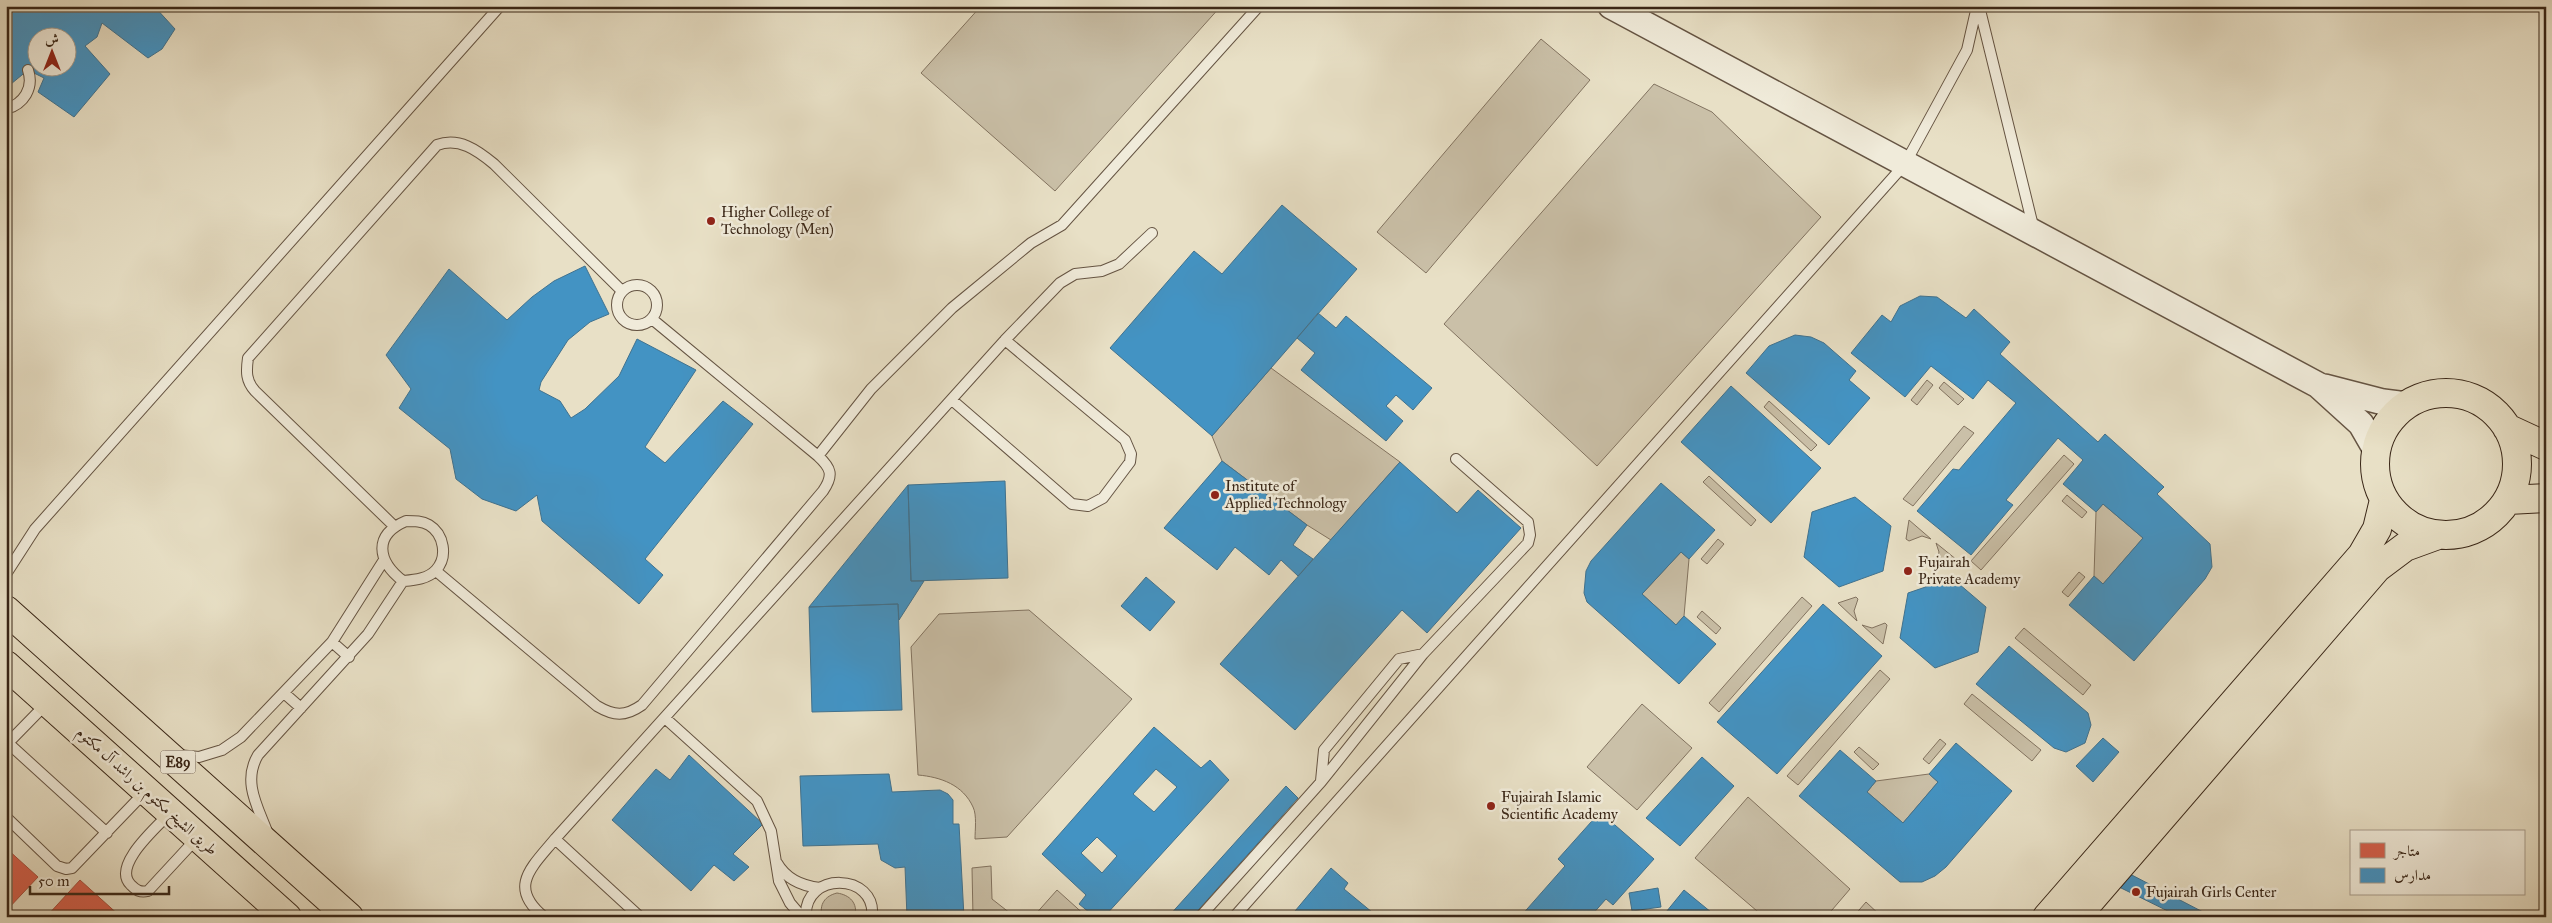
<svg xmlns="http://www.w3.org/2000/svg" width="2552" height="923" font-family="'IM FELL Great Primer',Amiri,serif">
	<rect width="100%" height="100%" fill="#e8e0c6"/>
	<filter id="stains"><feTurbulence type="fractalNoise" baseFrequency=".004" numOctaves="4"/><feColorMatrix values="0 0 0 0 .2 0 0 0 0 .09 0 0 0 0 .02 0 0 0 .5 -.17"/></filter>
	<radialGradient id="worn" r=".72"><stop offset=".6" stop-color="#630" stop-opacity="0"/><stop offset="1" stop-color="#630" stop-opacity=".3"/></radialGradient>
	<path fill="#cac0a8" stroke="#827360" d="M981 6H1221L1055 191 921 73Z
		M1541 39 1590 80 1426 273 1377 232Z
		M1654 84 1712 112 1821 217 1597 466 1444 324Z
		M1271 368 1400 462 1331 540 1307 525 1222 461 1212 436Z
		M1927 380 1933 385 1917 405 1911 400Z
		M1944 382 1964 399 1958 405 1939 388Z
		M1769 401 1817 445 1811 451 1764 407Z
		M1964 426 1974 433 1913 506 1903 499Z
		M2064 455 2074 464 1981 570 1971 561Z
		M1709 476 1756 520 1751 526 1703 482Z
		M2067 495 2087 512 2082 518 2062 501Z
		M2103 504 2143 538 2103 584 2094 576 2096 512Z
		M1909 520 1931 539 1922 536 1909 541 1906 539Z
		M1718 539 1724 544 1707 564 1701 559Z
		M1936 543 1957 560 1939 566 1936 564 1939 552Z
		M1681 552 1689 559 1684 616 1676 625 1642 594Z
		M2079 572 2085 577 2068 597 2062 592Z
		M1802 597 1812 606 1719 712 1709 703Z
		M1856 597 1858 599 1854 611 1857 621 1838 603Z
		M1029 610 1132 699 1007 837 975 839C975 830 977 815 973 807 963 785 941 777 918 775L911 647 939 614Z
		M1702 611 1721 628 1716 634 1697 617Z
		M1885 623 1887 625 1883 644 1862 625 1872 628Z
		M2024 628 2091 685 2083 695 2015 638Z
		M1880 670 1890 679 1798 785 1787 776Z
		M1972 694 2041 750 2032 761 1964 704Z
		M1642 704 1692 748 1637 810 1587 767Z
		M1940 739 1946 744 1929 764 1923 759Z
		M1859 747 1879 764 1873 770 1854 752Z
		M1929 774 1938 782 1903 823 1867 792 1876 781Z
		M1748 797 1850 889 1826 917H1764L1695 858Z
		M991 866 992 899 1015 917H973L972 868Z
		M1057 890 1087 917H1033Z
		M837 893C850 895 858 903 855 917H822C819 904 825 896 837 893Z
		M1866 902 1882 917H1853Z"/>
	<path fill="#d6604d" stroke="#a74f3d" d="M6 848 38 877 6 911Z
		M80 880 121 917H46Z"/>
	<path fill="#4393c3" stroke="#40728f" fill-rule="evenodd" d="M6 6H154L175 29 162 49 148 58 102 23 97 37 85 46 110 74 74 117 38 92 44 78 28 70 11 84 6 80ZM38 38H68V68H38Z
		M1282 205 1357 269 1212 436 1110 348 1194 251 1222 274Z
		M585 266 609 314 590 322 568 340 541 382 539 390 560 401 571 418 585 409 619 376 637 339 696 370 645 447 665 463 723 401 753 424 645 559 663 575 639 604 542 521 537 495 516 511 482 499 456 479 450 449 399 408 411 389 386 355 449 269 507 320 532 297 554 281Z
		M1920 296 1937 297 1966 318 1974 309 2010 342 2000 354 2098 442 2105 434 2164 487 2157 494 2210 544 2212 567 2205 579 2134 661 2069 605 2094 576 2103 584 2143 538 2103 504 2096 512 2063 484 2083 460 2058 438 2006 500 2013 505 1971 555 1917 511 1953 469 1959 470 2016 403 1988 380 1973 399 1931 366 1905 397 1851 353 1882 315 1891 322 1900 306Z
		M1318 313 1336 328 1346 316 1432 388 1413 410 1396 395 1386 406 1403 421 1386 441 1301 370 1315 353 1297 338Z
		M1795 335 1811 337 1824 343 1856 371 1849 380 1870 398 1829 445 1746 373 1769 346Z
		M1731 386 1821 468 1771 523 1681 442Z
		M1222 461 1307 525 1293 545 1313 559 1298 576 1281 560 1269 575 1235 547 1217 570 1164 528Z
		M1400 462 1457 513 1478 490 1521 528 1427 633 1402 610 1295 730 1220 664Z
		M1005 481 1008 578 911 581 908 485Z
		M1661 483 1715 530 1689 559 1681 552 1642 594 1676 625 1684 616 1716 644 1679 684 1587 602 1584 593 1586 571 1591 561Z
		M908 485 911 581H924L899 620 898 604 809 607Z
		M1855 497 1891 526 1883 571 1839 587 1804 557 1812 512Z
		M1146 577 1175 602 1150 631 1121 606Z
		M1952 578 1986 607 1978 652 1935 668 1900 638 1908 593Z
		M898 604 902 710 812 712 809 607Z
		M1823 604 1882 656 1777 774 1717 722Z
		M2009 646 2088 713 2091 725 2085 743 2066 752 2054 748 1976 684Z
		M1154 727 1201 768 1210 760 1229 780 1104 917H1095L1079 904 1086 895 1042 854ZM1156 769 1177 787 1154 812 1133 794ZM1097 837 1117 856 1102 873 1081 853Z
		M2103 738 2119 752 2093 782 2076 766Z
		M1956 743 2012 791 1946 867 1935 876 1922 882H1900L1799 796 1840 750 1876 781 1867 792 1903 823 1938 782 1929 774Z
		M689 755 763 824 733 854 749 867 734 881 714 865 691 891 612 820 656 769 670 780Z
		M1702 757 1734 786 1680 846 1646 818Z
		M889 774 892 792 940 790 948 794 953 800V824H959L964 917H907L905 867 895 868 881 860 878 844 803 846 800 776Z
		M1286 786 1298 798 1192 917H1168Z
		M1600 812 1654 859 1613 905 1606 899 1590 917H1520L1565 866 1558 859Z
		M1331 868 1348 883 1344 889 1378 917H1290Z
		M2126 872 2203 912 2200 917H2180L2115 885Z
		M1658 888 1661 907 1632 911 1629 893Z
		M1684 890 1717 917H1662Z"/>
	<g fill="none" stroke-linecap="round" stroke-linejoin="round">
		<defs>
			<path id="service" d="M1979 6 2034 230
				M6 109C24 104 34 88 28 70
				M617 305a20 20 0 1 1 40 0a20 20 0 1 1-40 0Z
				M952 400 1072 504 1088 506 1103 498 1130 462 1131 454 1125 440 1005 340
				M818 456 871 389 952 308 1031 243 1062 225 1259 6
				M406 521C415 521 422 521 429 525 444 534 448 557 436 570 428 579 414 580 403 581 377 561 373 535 406 521Z
				M394 526 255 391C246 381 246 372 248 358L437 145C459 137 477 150 494 164L622 291
				M436 571 597 706C614 716 625 717 642 705L823 491C834 475 831 468 818 456L652 319
				M6 574 35 529 500 6
				M332 642 349 657
				M284 693 301 708
				M665 718 757 801 771 831 779 881 790 903 802 917
				M8 743 107 833
				M6 745 48 702
				M178 755 199 757 222 750 241 737 332 642 384 560
				M1321 781 1324 750 1399 659 1423 654
				M170 813C157 827 111 866 131 885 136 890 140 893 148 891L197 838
				M6 817 57 866 66 869 72 868 145 792
				M268 834C258 807 242 782 258 755L368 634 403 581
				M555 839 640 917
				M777 863C786 879 802 886 820 888
				M544 917C507 887 532 867 555 839L1005 340 1060 283 1075 274 1102 271 1119 264 1152 233
				M806 917C803 871 877 872 872 917
				M1200 917 1321 782 1423 654 1528 543 1530 535 1528 522 1456 459
				M1234 917 1905 164 1967 50 1977 6"/>
			<path id="tertiary" d="M1611 6 2318 385 2361 424 2376 450
				M2325 387 2383 402 2407 405"/>
			<path id="primary" d="M2375 464a71 71 0 1 1 142 0a71 71 0 1 1-142 0Z
				M2507 428 2546 446
				M2508 500 2546 498
				M2047 917 2362 555 2377 529 2384 500
				M2076 917 2377 568 2405 547 2438 535"/>
			<path id="trunk" d="M6 610 349 917
				M6 665 287 917"/>
		</defs>
		<use href="#service" stroke="#655443" stroke-width="12"/>
		<use href="#tertiary" stroke="#655443" stroke-width="28"/>
		<use href="#primary" stroke="#392617" stroke-width="30"/>
		<use href="#trunk" stroke="#392617" stroke-width="30"/>
		<use href="#service" stroke="#f0ebda" stroke-width="10"/>
		<use href="#tertiary" stroke="#f0ebda" stroke-width="25"/>
		<use href="#primary" stroke="#e8e0c6" stroke-width="28"/>
		<use href="#trunk" stroke="#e8e0c6" stroke-width="28"/>
	</g>
	<g fill="#8f2418" stroke="#f0ebda" stroke-width="2">
		<circle cx="711" cy="221" r="5"/>
		<circle cx="1215" cy="495" r="5"/>
		<circle cx="1908" cy="571" r="5"/>
		<circle cx="1491" cy="806" r="5"/>
		<circle cx="2136" cy="892" r="5"/>
	</g>
	<g text-anchor="middle" dominant-baseline="central" stroke-width="5" stroke-linejoin="round" paint-order="stroke">
		<rect fill="#f0ebda" stroke="#706152" stroke-width="1" x="160.5" y="750.5" width="35" height="23" rx="4"/>
		<g font-size="14" font-weight="bold" fill="#392617">
			<text x="178" y="762">E89</text>
		</g>
		<g font-size="15" fill="#392617" stroke="#f0ebda" text-anchor="start">
			<text x="721" y="212">Higher College of<tspan x="721" dy="17">Technology (Men)</tspan></text>
			<text x="1225" y="486">Institute of<tspan x="1225" dy="17">Applied Technology</tspan></text>
			<text x="1918" y="562">Fujairah<tspan x="1918" dy="17">Private Academy</tspan></text>
			<text x="1501" y="797">Fujairah Islamic<tspan x="1501" dy="17">Scientific Academy</tspan></text>
			<text x="2146" y="892">Fujairah Girls Center</text>
		</g>
		<g font-size="15" fill="#392617" stroke="#f0ebda">
			<text transform="translate(147 791) rotate(42)">طريق الشيخ مكتوم بن راشد آل مكتوم</text>
		</g>
	</g>
	<rect width="2552" height="923" fill="none" stroke="#e8e0c6" stroke-width="25"/>
	<rect x="8" y="8" width="2537" height="908" fill="none" stroke="#392617" stroke-width="2.5"/>
	<rect x="12" y="12" width="2527" height="898" fill="none" stroke="#392617"/>
	<rect x="2350" y="830" width="175" height="65" fill="#f0ebda" stroke="#a79c8c"/>
	<rect x="2360" y="843" width="25" height="15" fill="#d6604d" stroke="#a79c8c"/>
	<text x="2394" y="856" font-size="15" fill="#392617">متاجر</text>
	<rect x="2360" y="868" width="25" height="15" fill="#4393c3" stroke="#a79c8c"/>
	<text x="2394" y="880" font-size="15" fill="#392617">مدارس</text>
	<g transform="translate(52 52)"><circle r="24" fill="#f0ebda" stroke="#a79c8c"/>
	<path d="M0-4L9 19L0 12L-9 19Z" fill="#8f2418"/>
	<text y="-8" font-size="14" font-weight="bold" text-anchor="middle" fill="#392617">ش</text>
	</g>
	<path d="M30 886v8h139v-8" fill="none" stroke="#392617" stroke-width="2.5"/>
	<text x="38" y="886" font-size="15" fill="#392617" stroke="#f0ebda" stroke-width="4" paint-order="stroke">50 m</text>
	<rect width="100%" height="100%" filter="url(#stains)"/>
	<rect width="100%" height="100%" fill="url(#worn)"/>
</svg>
